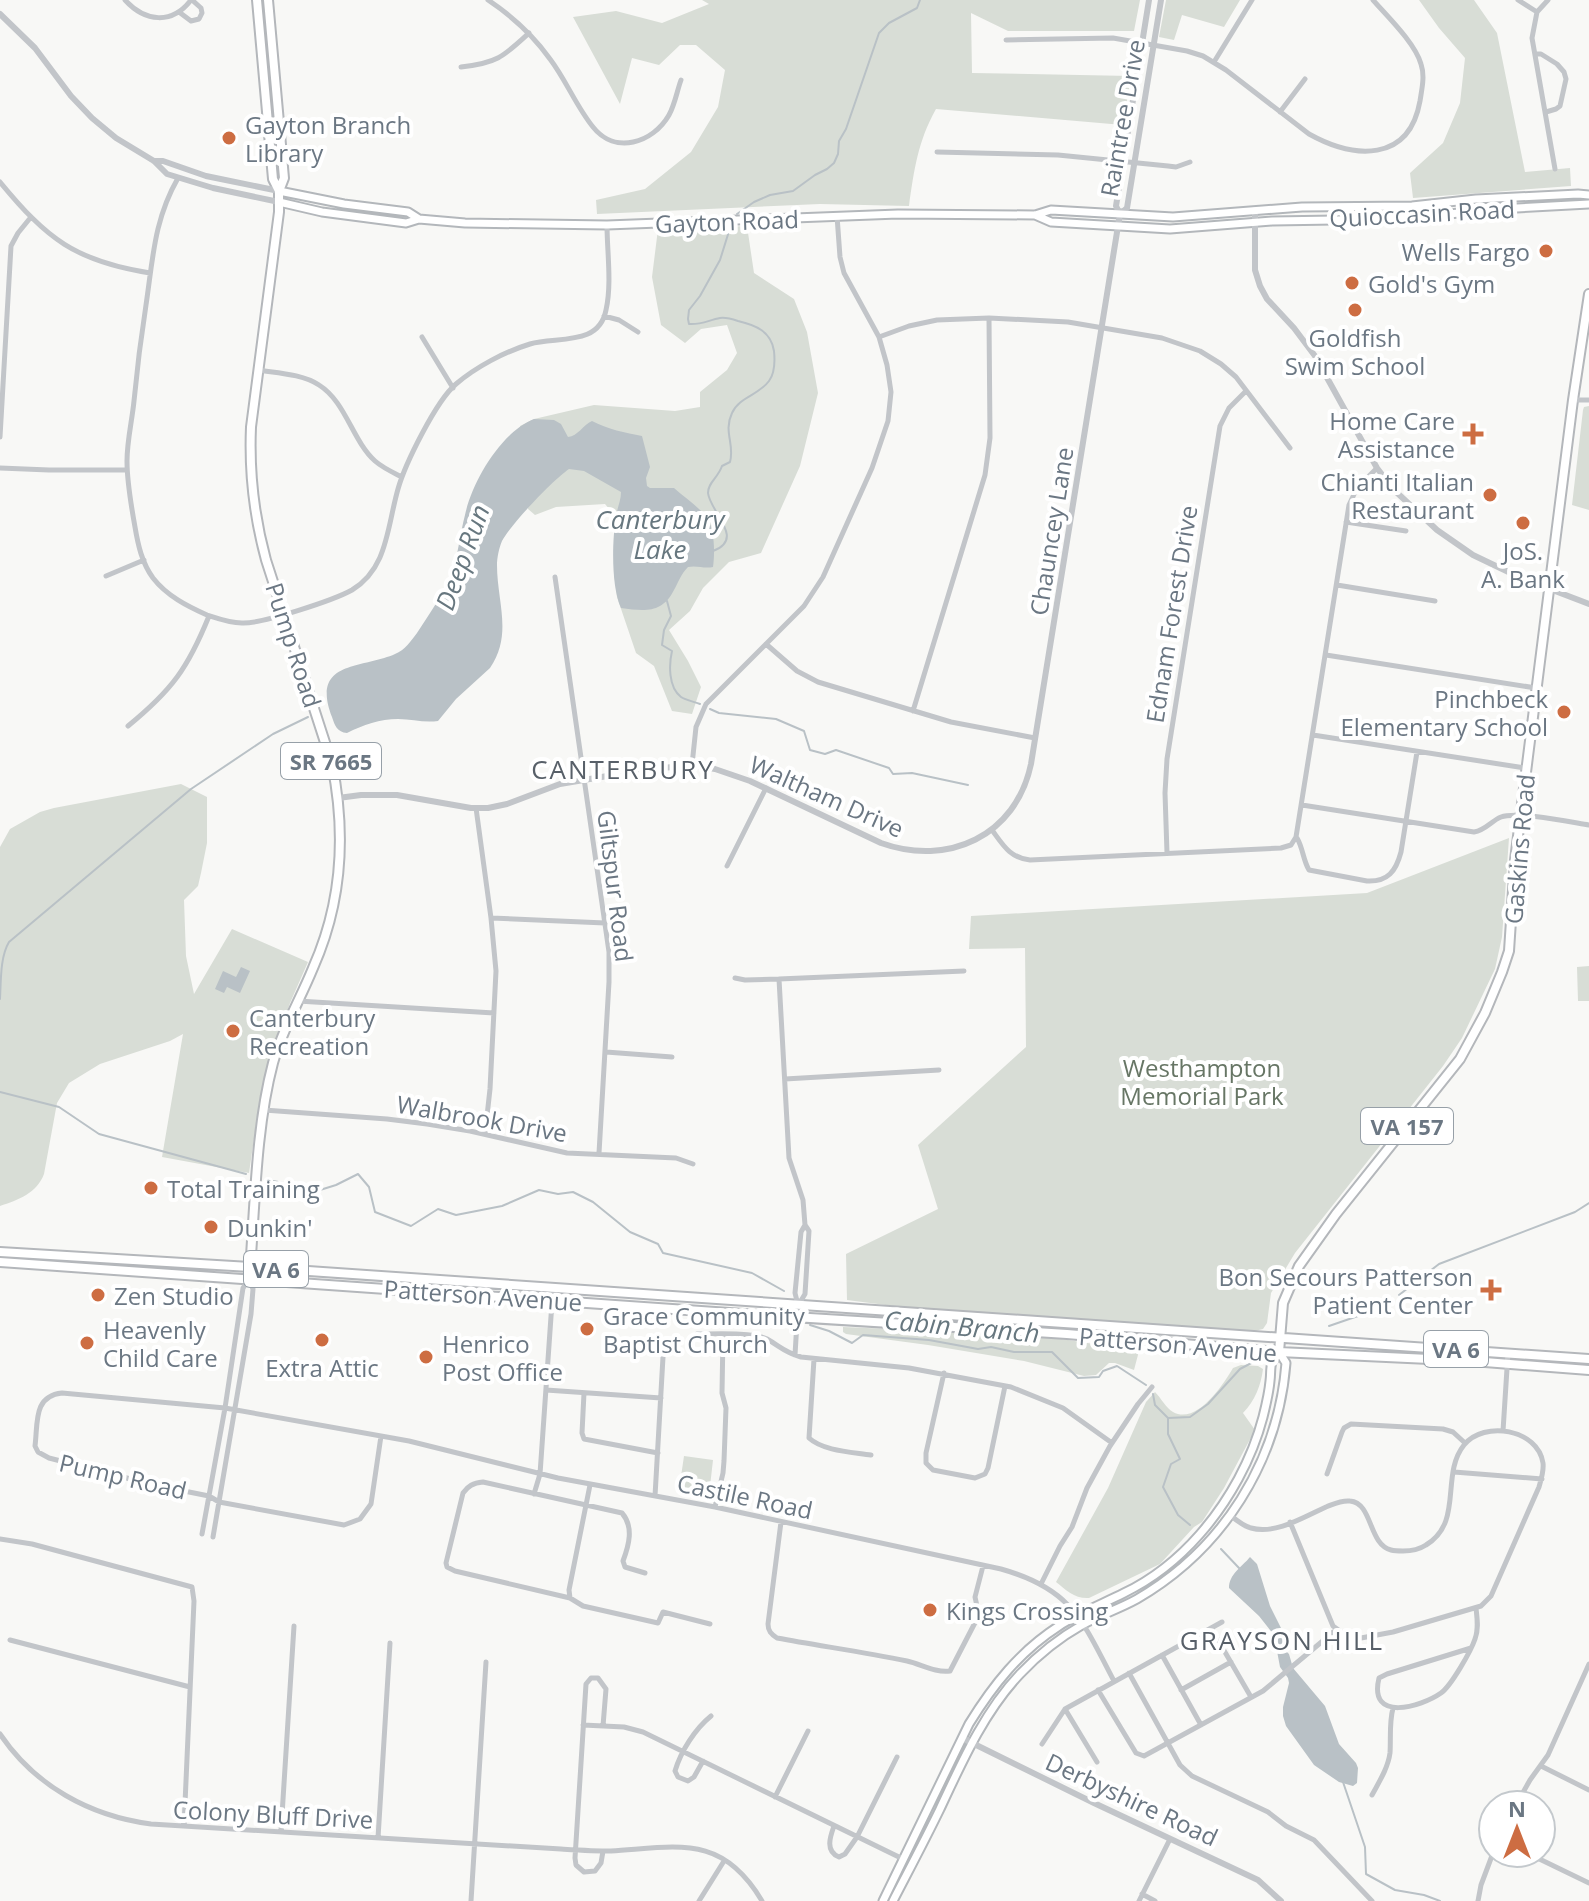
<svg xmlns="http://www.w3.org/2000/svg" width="1589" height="1901" font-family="'Open Sans',sans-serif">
	<rect width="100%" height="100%" fill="#f8f8f6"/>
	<path fill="#d8ddd6" d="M702 0H1140L1134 31H1008L971 13 972 73 1131 76 1123 125 936 109C918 141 914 170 909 206L820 204 597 214 596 200 645 189 691 152 718 107 725 70 696 45H680L659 65 632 58 620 104 573 17 616 11 662 23 709 4Z
		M1166 0H1240L1224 27 1182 15 1174 40 1159 37Z
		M1419 0H1474L1497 33 1525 172 1570 168 1571 186 1413 198 1410 173 1443 143 1460 103 1465 58 1439 28Z
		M747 226 754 273 794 299 807 332 818 393 800 466 761 553 729 562 703 588 690 611 669 630 688 661 701 687 692 714 672 711 654 666 636 653 617 597 614 573 616 517 605 504 556 507 535 515 528 509 520 426 534 419 594 405 675 411 700 407V392L727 370 737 353 727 325 701 329 685 343 661 325 652 277 658 229Z
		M1589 406V510L1572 505 1583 410 1584 407Z
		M181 784 207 797V843L201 873 198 886 184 900 186 956 194 994 232 929 308 962 290 1003 260 1097 249 1173 162 1157 183 1034 170 1041 100 1064 69 1083 57 1103 44 1174C37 1193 18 1200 0 1206V847L10 829 40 812 54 808Z
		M1509 838 1502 937 1495 969 1462 1038 1443 1066 1295 1253 1271 1293 1267 1323 1263 1329 1250 1332 932 1311 847 1300 846 1254 938 1209 918 1145 1026 1047 1025 948 969 949 971 916 1367 893Z
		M1589 966V1001H1578L1577 967Z
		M843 1327 1008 1334 1055 1338 1139 1351 1134 1370 1115 1363H1109L1096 1375 1084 1376 1024 1361 928 1345 846 1334 843 1332Z
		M1241 1365 1258 1366 1263 1369C1261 1385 1255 1401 1243 1413L1255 1430 1224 1488 1202 1522 1194 1527 1160 1564 1089 1598C1075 1599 1066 1590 1056 1582L1108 1488 1146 1402 1155 1392C1161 1398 1166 1408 1173 1412 1197 1425 1223 1385 1233 1368Z
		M684 1456 713 1460 709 1495 679 1490Z"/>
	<path fill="#b9c1c6" d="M534 419 554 420 561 424 568 437C578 436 583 425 592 421 607 429 626 433 642 436L650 467 646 478 647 486 650 488H674C684 497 696 505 705 515 715 527 715 552 713 567 704 569 697 565 688 567 681 574 679 581 674 590 662 614 644 611 621 608 611 586 612 541 616 517 617 508 621 501 621 492L584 471 569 469C553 480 511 524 502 541 499 548 497 558 497 565 497 602 513 634 490 668L456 699 438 721C424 723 412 719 398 719 380 719 363 725 347 733 337 732 335 726 332 717 310 660 362 669 395 654 405 650 411 641 417 633 430 613 445 592 453 569 459 550 460 534 465 515 472 482 501 432 534 419Z
		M241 967 250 971 240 993 227 987 224 993 215 989 223 971 236 977Z
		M1250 1557 1257 1564 1270 1606 1281 1628 1284 1649 1289 1654 1293 1668 1325 1706 1339 1744 1356 1763 1358 1768 1357 1783 1353 1786 1339 1782 1314 1765 1286 1726 1283 1716V1707L1289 1683 1288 1678 1280 1667 1274 1635 1259 1616 1229 1588C1229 1574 1242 1567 1250 1557Z"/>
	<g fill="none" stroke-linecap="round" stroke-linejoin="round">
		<path stroke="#b9c1c6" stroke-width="2" d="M737 214 754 202 770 195 793 191 815 175 827 169 834 163 838 154 839 141 846 129 879 33 889 23 917 8 920 0
			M713 551C746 539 710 512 708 493 708 482 718 478 722 466L730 462C735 444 723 432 732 413 739 397 759 395 769 381 775 373 775 361 774 351 771 331 755 325 738 321 732 319 726 317 720 318 709 320 701 325 689 324L688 319 689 310 700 296 720 260 730 228
			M667 601 671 616 664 630 662 645 672 651C669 664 668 687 681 697 685 700 695 702 700 704
			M710 709 719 713 776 719 804 731 810 750 825 754 836 750 889 768 893 774 912 773 968 785
			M0 999C1 981 0 957 9 942L191 789 273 734 308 717
			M0 1092 59 1107 99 1134 246 1174
			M268 1180 320 1190 336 1185 358 1174 369 1187 375 1212 411 1226 438 1209 456 1215 502 1206 539 1190 558 1194 573 1192 593 1202 630 1232 658 1244 663 1253 752 1273 784 1291
			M1399 1295 1439 1264 1575 1212 1589 1203
			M810 1325 829 1331 852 1343 863 1335 929 1340 978 1349 991 1347 1014 1352H1052L1078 1378 1099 1377 1103 1371 1117 1366 1146 1385
			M1329 1326 1358 1316
			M1153 1394 1155 1405 1168 1418 1190 1417 1208 1404 1240 1369 1257 1360
			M1168 1418V1434L1180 1459 1171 1464 1163 1487 1178 1515 1190 1525
			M1221 1549 1239 1568
			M1343 1782 1365 1847 1366 1874 1395 1890 1424 1895 1440 1901"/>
		<defs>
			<path id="secondary" d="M279 191 344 204 408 212 419 219
				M279 202 322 212 406 223 419 219 465 223 607 225 898 214 1035 215 1051 210 1173 217 1302 207 1412 206 1476 199 1578 194 1589 195
				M1035 215 1051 222 1170 229 1272 221 1399 219 1499 209 1589 204
				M883 1901 969 1724C993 1685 1020 1651 1059 1626 1079 1613 1102 1604 1124 1593 1153 1579 1179 1558 1200 1534 1229 1501 1252 1459 1263 1417 1266 1405 1269 1393 1270 1381 1271 1375 1270 1368 1272 1362 1273 1361 1278 1354 1279 1352L1286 1363C1278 1462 1223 1549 1137 1599 1119 1609 1100 1615 1082 1625 1059 1638 1038 1655 1020 1674 984 1712 962 1762 940 1809 925 1840 909 1870 893 1901"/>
			<path id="primary" d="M257 0 273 179 279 191
				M0 1252 250 1267 1589 1359
				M0 1262 744 1314 1067 1334 1279 1352 1472 1361 1589 1370
				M250 1270C255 1204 256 1127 273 1063 282 1030 300 1000 313 968 342 903 346 833 332 764L266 560C254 516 249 473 251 427L279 212V191L284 178 268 0
				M1279 1352 1283 1303 1299 1266 1336 1214 1460 1059 1485 1013 1502 972 1509 951 1515 860 1522 804 1573 400 1589 294"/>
		</defs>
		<use href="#secondary" stroke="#b3b7bb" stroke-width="11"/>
		<use href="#primary" stroke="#b4b7bb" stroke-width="12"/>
		<path stroke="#c2c5c9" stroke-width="5" d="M125 0C145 22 172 25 191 0
			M488 0C512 16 533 35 550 59 566 80 576 106 593 127 615 155 653 143 669 115 675 104 677 91 681 80
			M1518 0 1537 12
			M1548 0 1537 12 1532 38 1555 169
			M179 12 191 21 199 19 202 13 201 8 192 0
			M1006 40 1113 38 1187 51 1203 56 1226 70 1309 134C1354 159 1409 163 1420 101 1422 88 1425 76 1421 64 1415 43 1388 17 1373 0
			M1535 54H1541L1557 64 1564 72 1566 79 1560 106 1556 109 1546 112
			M1214 62 1252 0
			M461 67C497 63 503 57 529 33
			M1280 112 1305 79
			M937 152 1058 155 1168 166 1176 167 1190 162
			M178 178C154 220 153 258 146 305 141 337 137 369 134 401 132 421 127 441 127 461 127 483 131 505 135 527 138 545 142 563 153 578 167 596 187 606 207 615 219 619 230 623 242 623 262 624 334 600 352 590 388 568 387 527 398 489 405 464 436 401 456 384 476 367 504 352 530 344 556 336 599 347 606 310 612 284 607 251 607 225
			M0 182C47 239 75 261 150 273
			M604 316 619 320 638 332
			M422 337 453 388
			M879 337 909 326 937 320 989 318 1068 322 1162 338 1200 351 1221 364 1236 377 1290 448
			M258 370C277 373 303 374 319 385 346 402 352 440 375 461 383 468 392 472 402 477
			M1574 400H1589
			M0 437 11 246 18 233 31 217
			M0 468 49 470H127
			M1346 522 1406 531
			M106 576 144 560
			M555 577 609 952V982L599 1153
			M1337 585 1435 601
			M766 644 797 671 818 682 951 722 1035 738
			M1326 655 1536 688
			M913 711 985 475 990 438 989 318
			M128 726C172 690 188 668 209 616
			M1313 735 1525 768
			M692 765 696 727 706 704 804 606 823 577 872 468 888 421 891 392 887 365 879 337 844 273 840 257 837 216
			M1302 805 1474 832C1486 830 1491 821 1501 817 1517 811 1570 822 1589 825
			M476 808 491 918 496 971 490 1089 485 1134
			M992 830C1003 845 1010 858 1030 860L1281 848 1291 845 1296 837 1349 505 1357 488 1377 468
			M1297 838C1303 848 1303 860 1309 870L1367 881C1388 882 1396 871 1401 852L1417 752
			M1167 853 1165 793 1167 759 1220 426 1229 408 1246 391
			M727 866 766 788
			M491 918 605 923
			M735 978 745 980 779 979 964 971
			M779 979 789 1158 803 1200 805 1225 809 1231 805 1294 799 1304
			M298 1001 494 1013
			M606 1052 672 1057
			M785 1079 939 1070
			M264 1110 387 1119 427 1124 470 1131 567 1153 676 1158 693 1164
			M697 1334C713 1334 755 1332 767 1339 781 1347 784 1352 801 1357L909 1368 1011 1387 1063 1408 1112 1443
			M795 1355 798 1305 795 1293 801 1232 805 1225
			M814 1359 809 1438C823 1451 852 1452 871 1455
			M944 1373 926 1453V1463L933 1470 975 1478 985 1474 988 1468 1005 1386
			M546 1390 661 1398
			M584 1393 582 1433 584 1439 658 1453
			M1503 1431 1508 1353
			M381 1436 371 1504 360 1519 344 1525 219 1502 209 1496 154 1485 49 1458 38 1452 35 1446C38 1423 33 1396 62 1393L225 1408 409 1441 558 1478 715 1507 1001 1569C1072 1589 1082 1620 1114 1681
			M1454 1472 1542 1479
			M1327 1474 1342 1432 1344 1428 1351 1424 1443 1429 1453 1432 1465 1443
			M534 1494 540 1474 553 1288
			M655 1496 663 1357
			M715 1507 723 1473 724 1461 726 1408 722 1393 723 1335
			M1230 1515C1236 1520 1243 1526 1251 1528 1275 1535 1304 1517 1326 1507 1334 1504 1341 1500 1350 1501 1373 1503 1368 1544 1391 1550 1395 1551 1399 1551 1403 1551 1410 1551 1420 1549 1426 1545 1464 1522 1440 1475 1464 1445 1484 1420 1538 1429 1543 1463 1544 1471 1541 1480 1539 1487L1491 1596 1481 1606 1393 1632 1361 1638 1344 1634 1333 1626 1290 1522
			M781 1522 768 1624C768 1631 771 1634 777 1638 820 1646 864 1652 907 1661 921 1664 935 1673 950 1671L979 1615 975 1597 983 1566
			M202 1534 225 1408 243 1288 249 1280
			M213 1537 251 1314 253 1289 249 1279
			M0 1539 32 1544 192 1587 194 1601 184 1826
			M645 1573 625 1567 623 1561C629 1545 634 1527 622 1513L483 1482C473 1483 468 1486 463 1493L446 1563 447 1567 455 1571 570 1598 583 1606 658 1623 663 1612 710 1624
			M1041 1584 1060 1546 1072 1527 1087 1488 1110 1446 1138 1404 1152 1387
			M570 1598 569 1590 590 1485
			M1211 1628 1251 1697
			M10 1640 190 1687
			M1471 1648 1387 1674 1379 1678C1368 1723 1421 1707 1441 1693 1451 1686 1471 1651 1475 1639 1479 1629 1477 1618 1476 1608
			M1162 1655 1201 1725
			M1129 1673 1180 1765 1192 1776 1268 1812 1286 1826 1314 1840 1372 1901
			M1098 1690 1136 1753 1144 1756 1263 1691 1337 1629
			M1181 1690 1231 1662
			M1065 1709 1097 1762
			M583 1725 624 1727 643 1732 903 1859
			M0 1734C35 1786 90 1816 151 1824L561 1849C578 1850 594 1851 611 1851 677 1847 722 1833 762 1901
			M1042 1744 1065 1709 1222 1622
			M703 1761 694 1777 688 1781 678 1777 675 1771C681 1751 695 1729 711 1716
			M1541 1766 1589 1790
			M1372 1795C1379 1782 1388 1768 1390 1753 1391 1738 1389 1723 1393 1708
			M775 1797 808 1731
			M1516 1805 1530 1780 1548 1755 1589 1664
			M834 1826C830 1837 825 1851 839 1857L845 1854 857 1837 897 1757
			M281 1831 294 1626
			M378 1838 390 1643
			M603 1851 601 1863 595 1871 584 1872 576 1865 575 1858 586 1684 591 1678H598L606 1689 603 1726
			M1527 1853 1589 1883
			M1142 1894 1155 1901
			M471 1901 486 1662
			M699 1901 724 1861
			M1139 1901 1170 1839
			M1478 1901 1481 1885 1493 1853"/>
		<path stroke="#c2c5c9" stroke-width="6" d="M0 14 35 48 71 96 92 118 116 138 154 161 167 174 213 188 279 202
			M154 161H163L206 176 279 191
			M1255 210V270L1260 286 1267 299 1294 328 1315 356 1377 468 1393 489 1437 530 1473 555 1521 578 1589 604
			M1120 214 1127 208 1161 0
			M338 798 361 795H397L471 808H488L507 804 560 784 643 770 692 765 715 769 750 781 881 843C948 867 1016 836 1031 764L1118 226 1120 214 1116 206 1149 0
			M962 1738 1094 1803 1258 1880 1281 1901"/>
		<use href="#secondary" stroke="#fff" stroke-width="7"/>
		<use href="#primary" stroke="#fff" stroke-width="8"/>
	</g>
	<g fill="#cd6d42" stroke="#fff" stroke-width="3">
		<circle cx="229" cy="138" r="8"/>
		<circle cx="1546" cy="251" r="8"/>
		<circle cx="1352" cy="283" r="8"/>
		<circle cx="1355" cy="310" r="8"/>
		<path d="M1469 422h8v8h8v8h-8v8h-8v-8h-8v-8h8z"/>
		<circle cx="1490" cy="495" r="8"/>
		<circle cx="1523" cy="523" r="8"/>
		<circle cx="1564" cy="712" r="8"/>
		<circle cx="233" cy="1031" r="8"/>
		<circle cx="151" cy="1188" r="8"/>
		<circle cx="211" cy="1227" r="8"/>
		<path d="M1487 1278h8v8h8v8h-8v8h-8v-8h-8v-8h8z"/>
		<circle cx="98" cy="1295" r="8"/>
		<circle cx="587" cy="1329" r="8"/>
		<circle cx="322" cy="1340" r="8"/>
		<circle cx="87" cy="1343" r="8"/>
		<circle cx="426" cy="1357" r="8"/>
		<circle cx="930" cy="1610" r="8"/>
	</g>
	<g text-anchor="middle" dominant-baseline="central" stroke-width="8" stroke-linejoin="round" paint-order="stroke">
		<g fill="#fff" stroke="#97a0a8" stroke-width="2">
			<rect x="281" y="743" width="100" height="36" rx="6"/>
			<rect x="1361" y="1108" width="92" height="36" rx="6"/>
			<rect x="244" y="1251" width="64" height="36" rx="6"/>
			<rect x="1424" y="1331" width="64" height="36" rx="6"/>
		</g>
		<g font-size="22" font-weight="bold" fill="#6b7783">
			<text x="331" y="761">SR 7665</text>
			<text x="1407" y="1126">VA 157</text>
			<text x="276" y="1269">VA 6</text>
			<text x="1456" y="1349">VA 6</text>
		</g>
		<g font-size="24" fill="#6b7783" stroke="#fff">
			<text transform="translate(1122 118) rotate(-80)">Raintree Drive</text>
			<text transform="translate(1422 213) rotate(-3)">Quioccasin Road</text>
			<text transform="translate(727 221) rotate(-2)">Gayton Road</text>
			<text transform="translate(1051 531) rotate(-81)">Chauncey Lane</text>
			<text transform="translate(1171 614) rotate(-81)">Ednam Forest Drive</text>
			<text transform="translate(294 645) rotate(72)">Pump Road</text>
			<text transform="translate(827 796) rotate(24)">Waltham Drive</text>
			<text transform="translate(1519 849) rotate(-85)">Gaskins Road</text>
			<text transform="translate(616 886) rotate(83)">Giltspur Road</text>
			<text transform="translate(482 1118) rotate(10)">Walbrook Drive</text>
			<text transform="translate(483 1295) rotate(4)">Patterson Avenue</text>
			<text transform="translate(1178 1344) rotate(5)">Patterson Avenue</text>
			<text transform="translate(123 1476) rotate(13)">Pump Road</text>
			<text transform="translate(745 1496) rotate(12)">Castile Road</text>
			<text transform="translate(1132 1799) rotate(25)">Derbyshire Road</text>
			<text transform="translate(273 1814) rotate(3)">Colony Bluff Drive</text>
		</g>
		<g font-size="24" fill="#6b7783" stroke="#fff" text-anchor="start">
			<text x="245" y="124">Gayton Branch<tspan x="245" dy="28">Library</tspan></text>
			<text x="1530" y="251" text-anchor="end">Wells Fargo</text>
			<text x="1368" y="283">Gold's Gym</text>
			<text x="1355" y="337" text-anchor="middle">Goldfish<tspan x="1355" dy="28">Swim School</tspan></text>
			<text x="1455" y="420" text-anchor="end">Home Care<tspan x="1455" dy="28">Assistance</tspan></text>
			<text x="1474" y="481" text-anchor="end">Chianti Italian<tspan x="1474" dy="28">Restaurant</tspan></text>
			<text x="1523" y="550" text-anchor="middle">JoS.<tspan x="1523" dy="28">A. Bank</tspan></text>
			<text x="1548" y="698" text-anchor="end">Pinchbeck<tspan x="1548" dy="28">Elementary School</tspan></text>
			<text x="249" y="1017">Canterbury<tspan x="249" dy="28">Recreation</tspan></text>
			<text x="167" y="1188">Total Training</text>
			<text x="227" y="1227">Dunkin'</text>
			<text x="1473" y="1276" text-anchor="end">Bon Secours Patterson<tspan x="1473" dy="28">Patient Center</tspan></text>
			<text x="114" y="1295">Zen Studio</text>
			<text x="603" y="1315">Grace Community<tspan x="603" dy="28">Baptist Church</tspan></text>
			<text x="103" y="1329">Heavenly<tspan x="103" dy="28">Child Care</tspan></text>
			<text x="442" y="1343">Henrico<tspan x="442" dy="28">Post Office</tspan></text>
			<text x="322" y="1367" text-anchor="middle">Extra Attic</text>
			<text x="946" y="1610">Kings Crossing</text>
		</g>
		<g font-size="24" fill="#677665" stroke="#fff">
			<text x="1202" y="1067">Westhampton<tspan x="1202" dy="28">Memorial Park</tspan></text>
		</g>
		<g font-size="26" font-style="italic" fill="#67777f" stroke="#fff">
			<text x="660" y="519">Canterbury<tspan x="660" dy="30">Lake</tspan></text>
			<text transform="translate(462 557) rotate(-70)">Deep Run</text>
			<text transform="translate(962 1326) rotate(5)">Cabin Branch</text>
		</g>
		<g font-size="26" letter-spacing="2" fill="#586069" stroke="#fff">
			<text x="623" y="769">CANTERBURY</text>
			<text x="1282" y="1640">GRAYSON HILL</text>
		</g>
	</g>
	<g transform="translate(1517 1829)"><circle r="38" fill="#ffffff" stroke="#c4c9cd" stroke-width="2"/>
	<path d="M0-6L14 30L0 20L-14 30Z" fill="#cd6d42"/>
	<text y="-12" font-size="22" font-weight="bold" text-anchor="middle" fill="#6b7783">N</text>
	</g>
</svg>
